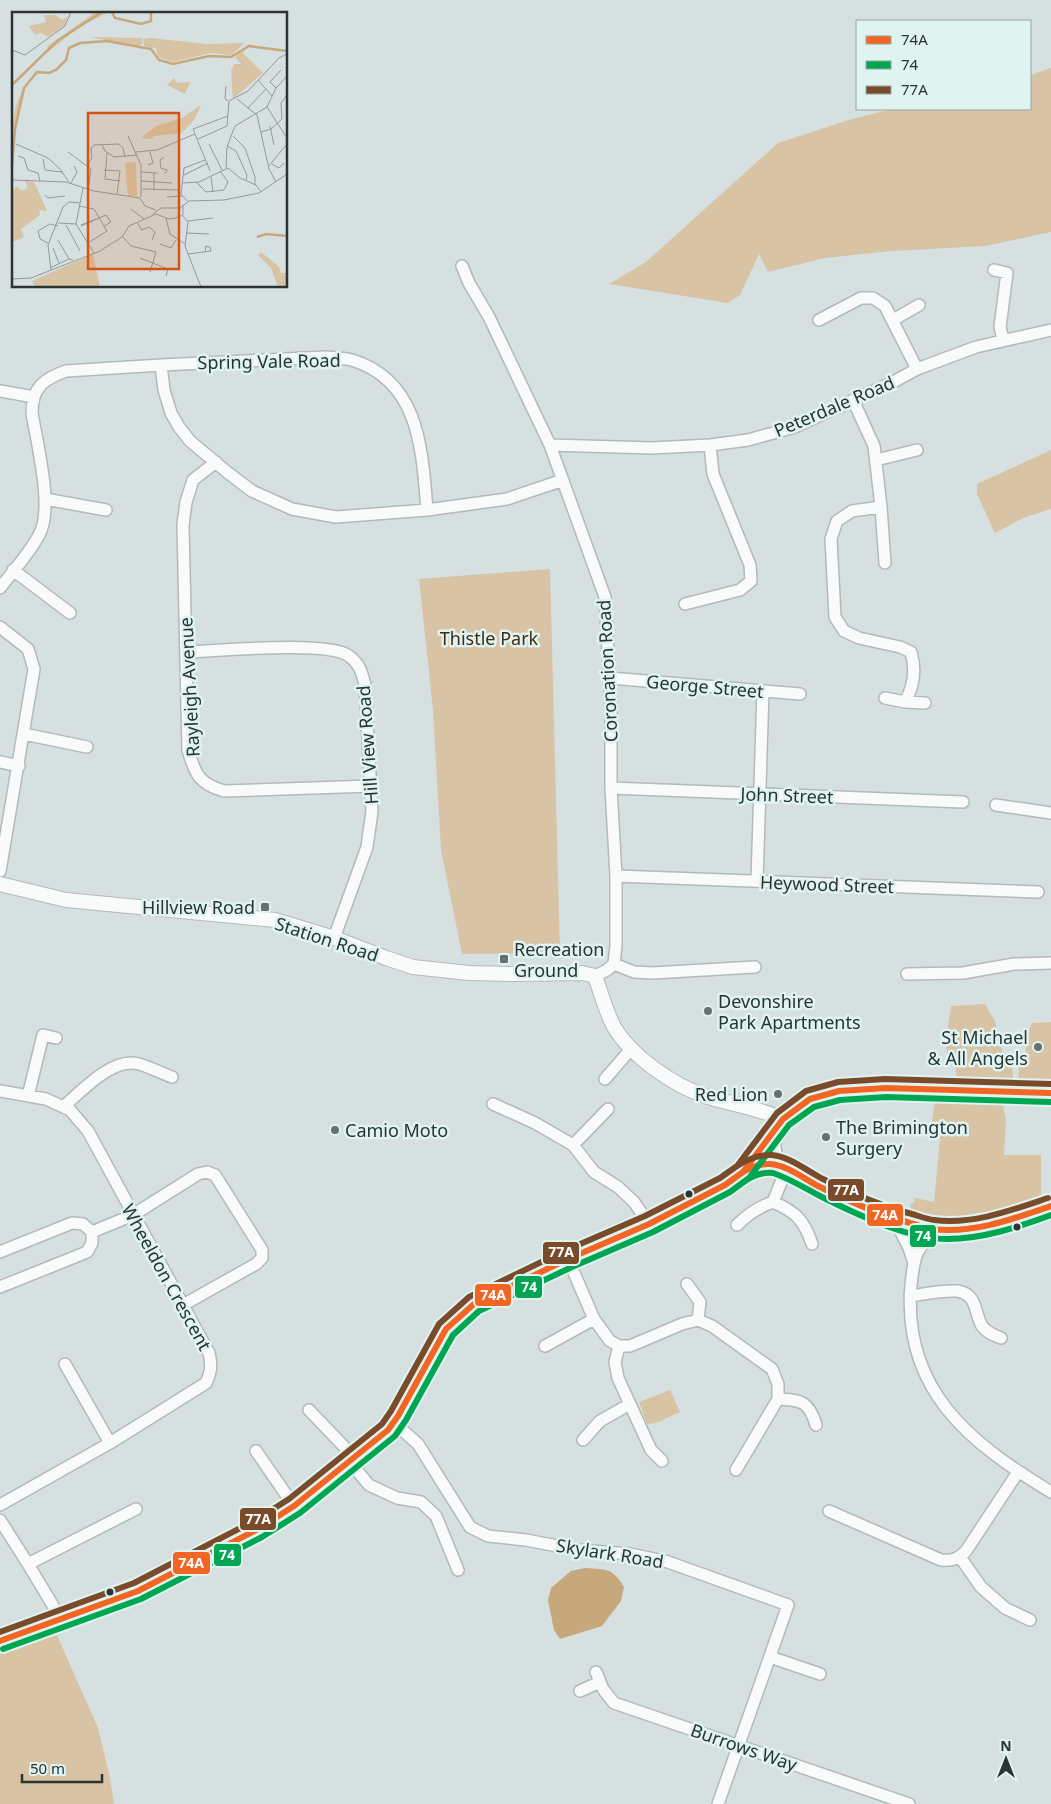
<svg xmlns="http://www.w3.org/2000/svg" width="1051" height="1804" font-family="'Noto Sans',sans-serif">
	<rect width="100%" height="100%" fill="#d6e0e0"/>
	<path fill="#d8c3a5" d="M1051 68V232L985 246 891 251 825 258 768 272 759 254 740 295 728 303 609 284 646 262 778 143 849 120 891 109H1030V75Z
		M1051 450V509L1023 518 995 533 977 494V484Z
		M550 569 560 953 462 954 441 850 433 710 419 579Z
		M985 1004 995 1021 1003 1055 1011 1056 1014 1087 957 1084 956 1069 947 1056 946 1041 951 1006Z
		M1051 1022V1088L1019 1087 1018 1055 1026 1054 1025 1040 1032 1023Z
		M935 1101H1002L1006 1120 1004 1155H1041V1199L994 1214 941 1223 910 1212 911 1203H914L915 1198 934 1202 941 1129 931 1128Z
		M670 1390 680 1412 656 1423 647 1424 639 1402Z
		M56 1633 98 1728 110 1778 114 1804H0V1654Z"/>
	<path fill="#c7a87d" d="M585 1568C607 1570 612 1567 624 1587L621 1601 602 1626 560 1639 554 1630 548 1600 551 1588 571 1571Z"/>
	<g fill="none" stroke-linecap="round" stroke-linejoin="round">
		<defs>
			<path id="minor" d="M462 266 469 283 489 317 550 445 605 597 611 706V788L616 876V945L614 964 607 970 595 976
				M994 270 1007 273 1000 327 1003 340
				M819 320 861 298H873L885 306 917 369
				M893 320 919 305
				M161 365 164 390 171 413 179 427 190 441 227 472 252 491 292 509 336 517 427 510 507 499 563 480
				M0 391 34 397
				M853 400 874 446 881 507 885 563
				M550 445 652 448 710 445 748 440 795 427 895 381 917 369 976 347 1051 330
				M876 460 917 450
				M216 462 193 480 186 502 183 525 188 750C195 774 199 784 224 791L371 786
				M45 499 106 510
				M881 507 852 511 837 521 831 539 835 617 844 631 859 638 900 647 911 652C916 669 914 686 905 702L885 698
				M13 570 70 613
				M0 588C13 571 29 554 39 535 54 509 37 444 32 413 32 388 43 379 66 371L161 365 326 357C334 358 344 358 352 360 420 381 422 450 427 510
				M685 604 740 590 751 581 750 565 713 474 710 445
				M0 627 28 649 34 669 0 871
				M186 652C216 651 330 640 349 656 360 664 362 673 365 685L372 811 367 847 334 938
				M610 678 800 694
				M905 702 925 703
				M24 734 87 747
				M0 762 19 766
				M611 788 963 802
				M996 805 1051 813
				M616 876 1038 892
				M757 881 763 691
				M614 964 634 972 652 973 755 967
				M907 974 963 973 1014 964 1051 963
				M605 1079 631 1049
				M0 1091 46 1099 70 1110 88 1131 209 1353C212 1365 211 1372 206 1383L110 1443 0 1505
				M28 1096 43 1035 56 1038
				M493 1104 535 1123 573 1145 594 1172 618 1187 634 1202 649 1224
				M63 1107C82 1091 112 1057 139 1064 150 1067 161 1073 172 1077
				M573 1145 608 1109
				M786 1170 773 1202C796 1212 804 1220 812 1244
				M894 1218 909 1248 913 1260
				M737 1225C748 1214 758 1207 773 1202
				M92 1232 133 1215 198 1174 207 1172 215 1175 262 1250V1258L256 1264 183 1305
				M944 1232C915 1242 914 1257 911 1285 902 1390 970 1443 1051 1492
				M0 1252 72 1223 83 1224 92 1232
				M568 1259 594 1319 610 1341 619 1346H630L682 1324 698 1320 712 1326 772 1369 778 1384V1399L736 1470
				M687 1284 700 1302 698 1320
				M0 1287 87 1252 92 1243V1232
				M910 1296C925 1294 941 1290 957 1291 978 1294 974 1313 982 1326 987 1333 994 1335 1001 1338
				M545 1346 594 1319
				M619 1346 615 1362 618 1378 651 1450 662 1461
				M65 1364 110 1443
				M778 1399C801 1400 809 1401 816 1425
				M309 1410 353 1456
				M393 1422 418 1444 470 1527 488 1536 526 1540 578 1550 630 1554 668 1562 788 1605 718 1804
				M583 1440 600 1421 630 1404
				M256 1451 294 1506
				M349 1461 369 1485 397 1498 421 1502 436 1516 458 1570
				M829 1511 941 1560C953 1561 958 1559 966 1551L1018 1472
				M0 1520 28 1564 61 1619
				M960 1557 981 1587 1005 1608 1030 1620
				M28 1564 136 1509
				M770 1657 820 1674
				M596 1672 603 1689 614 1703 909 1804
				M580 1691 600 1682"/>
			<path id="major" d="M0 884 66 900 275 920 334 938 386 958 413 967 469 973 513 974 582 973 595 976C601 993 606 1012 614 1027 632 1057 673 1085 705 1096 731 1104 758 1108 783 1119"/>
			<path id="highway" d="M773 1131C772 1142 771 1155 779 1164 783 1170 795 1174 802 1178 836 1195 873 1211 910 1223 922 1227 935 1231 947 1231 982 1230 1018 1217 1051 1206
				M743 1172 783 1119 810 1099 835 1092 886 1088 1051 1093
				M0 1641 138 1591 258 1529 294 1506 388 1430 398 1416 446 1329 474 1304 568 1259 649 1224 725 1185 753 1166 763 1165H779"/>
		</defs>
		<use href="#minor" stroke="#b2baba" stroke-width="14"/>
		<use href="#major" stroke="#b2baba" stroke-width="16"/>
		<use href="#highway" stroke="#b2baba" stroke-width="19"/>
		<use href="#minor" stroke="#f9fafa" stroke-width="11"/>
		<use href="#major" stroke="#f9fafa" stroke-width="14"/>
		<use href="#highway" stroke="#f9fafa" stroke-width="16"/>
		<defs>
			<path id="bus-1" d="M729 1182C741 1173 754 1163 770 1164 787 1165 803 1178 818 1186 847 1201 879 1214 910 1223 918 1225 925 1228 932 1229 973 1234 1013 1219 1051 1206
				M0 1641 138 1591 258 1529 294 1506 388 1430 398 1416 446 1329 474 1304 568 1259 649 1224 725 1185 743 1172 783 1119 810 1099 839 1091 886 1088 1051 1093"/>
			<path id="bus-2" d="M734 1189C746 1180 758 1171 773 1173 794 1180 812 1193 832 1202 865 1218 910 1239 947 1239 983 1239 1018 1227 1051 1215
				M3 1649 141 1599 262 1537 300 1513 395 1436 406 1420 453 1335 479 1311 572 1267 653 1232 730 1192 749 1178 789 1125 814 1107 840 1100 886 1097 1051 1102"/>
			<path id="bus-3" d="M724 1175C738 1165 753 1154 772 1155 791 1157 807 1171 823 1179 851 1193 881 1206 912 1214 919 1216 926 1219 934 1220 973 1225 1012 1210 1048 1198
				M0 1632 134 1583 254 1521 289 1499 382 1424 391 1411 439 1324 469 1297 564 1251 645 1216 720 1178 737 1166 777 1113 806 1091 838 1082 885 1079 1051 1084"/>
		</defs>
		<use href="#bus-1" stroke="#dff3f1" stroke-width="10"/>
		<use href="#bus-2" stroke="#dff3f1" stroke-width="10"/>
		<use href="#bus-3" stroke="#dff3f1" stroke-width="10"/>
		<use href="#bus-1" stroke="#f26522" stroke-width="6"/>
		<use href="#bus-2" stroke="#00a651" stroke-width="6"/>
		<use href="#bus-3" stroke="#7a4b2a" stroke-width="6"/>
	</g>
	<g fill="#677070" stroke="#dff3f1" stroke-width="2">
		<rect x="260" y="902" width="10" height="10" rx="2.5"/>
		<rect x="499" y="954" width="10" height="10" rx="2.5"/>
		<circle cx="708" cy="1011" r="5"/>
		<circle cx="1038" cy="1047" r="5"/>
		<circle cx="778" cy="1094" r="5"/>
		<circle cx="335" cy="1130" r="5"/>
		<circle cx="826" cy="1137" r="5"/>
	</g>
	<g fill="#2b3333" stroke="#dff3f1" stroke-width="2">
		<circle cx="689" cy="1194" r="4.5"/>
		<circle cx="1017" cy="1227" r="4.5"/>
		<circle cx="110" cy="1592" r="4.5"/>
	</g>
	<g text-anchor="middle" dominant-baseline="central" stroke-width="5" stroke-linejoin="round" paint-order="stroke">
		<g font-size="18" fill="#2b3333" stroke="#dff3f1">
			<text transform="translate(269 361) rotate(-1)">Spring Vale Road</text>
			<text transform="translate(834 406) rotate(-23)">Peterdale Road</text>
			<text transform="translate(607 671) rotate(-93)">Coronation Road</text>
			<text transform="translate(705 686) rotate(5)">George Street</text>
			<text transform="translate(189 687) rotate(-93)">Rayleigh Avenue</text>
			<text transform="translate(367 745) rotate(-94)">Hill View Road</text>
			<text transform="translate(787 795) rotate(2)">John Street</text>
			<text transform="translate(827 884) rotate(2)">Heywood Street</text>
			<text transform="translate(327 939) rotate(18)">Station Road</text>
			<text transform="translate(167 1277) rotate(61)">Wheeldon Crescent</text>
			<text transform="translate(610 1553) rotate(9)">Skylark Road</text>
			<text transform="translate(744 1747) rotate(19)">Burrows Way</text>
		</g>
		<g font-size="18" fill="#402c10" stroke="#dff3f1">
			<text x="489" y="638">Thistle Park</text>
		</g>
		<g font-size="18" fill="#2b3333" stroke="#dff3f1" text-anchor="start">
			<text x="255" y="907" text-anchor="end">Hillview Road</text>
			<text x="514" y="949">Recreation<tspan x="514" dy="21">Ground</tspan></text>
			<text x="718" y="1001">Devonshire<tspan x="718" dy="21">Park Apartments</tspan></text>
			<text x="1028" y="1037" text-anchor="end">St Michael<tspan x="1028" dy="21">&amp; All Angels</tspan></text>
			<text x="768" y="1094" text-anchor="end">Red Lion</text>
			<text x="836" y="1127">The Brimington<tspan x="836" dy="21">Surgery</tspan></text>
			<text x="345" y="1130">Camio Moto</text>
		</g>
	</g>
	<g transform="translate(12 12)">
		<rect width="275" height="275" fill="#d6e0e0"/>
		<path d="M83 0H97L67 15 35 41 36 34ZM32 3H44L50 8 56 4 53 13 36 25 29 21 23 23 17 14 34 10ZM76 25 130 26V32L126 34ZM138 26 195 32 232 31 220 43 198 41 161 50 146 45 144 36 132 34 131 27ZM233 36 231 41 251 61 221 87 219 59 222 52H229L223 45ZM162 66 165 71 178 70 173 82 155 73ZM12 74 10 91 0 121 3 96ZM189 93 182 108 171 120 169 111 170 121 142 124 139 127 129 126 144 114 170 106ZM124 150 125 184H116L113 151ZM13 169 22 170 35 199 27 198 28 203 9 217 12 225 0 230V176L2 178 4 174 10 179 16 176ZM249 240 267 255 269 261H275V275H266L259 256 246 243ZM81 242 88 275H23L20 269Z" fill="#d8c3a5"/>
		<path fill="none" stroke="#c7a87d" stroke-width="2.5" d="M100 0 103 6 129 12 139 9V0M0 73 45 29 90 0M0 154 3 117 12 76 25 60 37 61 44 58 54 48 57 36 68 31 95 29 139 37 147 48 161 52 197 44 219 45 237 34 275 39M245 225 254 222 275 224"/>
		<path fill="none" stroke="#929b9b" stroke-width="1" d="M0 38 13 43 53 14 59 0M246 68 260 84M214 74 213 87 216 89M264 76 258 70 269 58M225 87 245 103 257 157 264 170M255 95 275 126M236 96 254 77M258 114 262 133M249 120 259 117 270 107 269 91 275 83M116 124 129 153V185M221 124 233 136 243 165V173M186 127 215 114 217 89 236 79 267 46 275 42M4 132 36 146 51 160M197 132 210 158M90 133 93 139 102 145 125 143M215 134 224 139 235 163 234 169M56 140 79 157 76 178M124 140 145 138 183 122M95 141 93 167 108 169M6 144 12 146 16 158 26 161 28 169M152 145 148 148 149 156 155 158 153 162M31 147 33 158 50 160 57 170M260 152 267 156 272 151M136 153 141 151 138 140M75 154 80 146 79 136 82 133 107 132 111 136 113 145M256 155 275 132M214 156 215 135 223 114 255 95 264 76 275 64M92 158 108 159 105 182M198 159 181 117 216 104M130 160 145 161M172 163 196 151M199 165 201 180M0 168 54 170 82 179 128 186 133 194 144 198M129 169 160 171M184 170 194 180 212 178 216 170 208 159M59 171 65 160 62 154M171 171 187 170 216 156 228 166 244 173 249 180M71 176 64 212 82 241M130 177 166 178M142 177V161M33 183 36 186 53 184M155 185 170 184M175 189 169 182 172 156 193 148M67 194 82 197 95 219 76 231M168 196 177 189 212 188 247 181 275 162M119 197 132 207M141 202 149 196H169M144 202 157 207 164 206 171 203V193M171 204 176 210 173 234 189 275M154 206 158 222 173 232M176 209 201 206M125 210 130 218 137 215 143 220 140 228M46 211 64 212M54 213 68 239M69 213 84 207M69 214 94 203 99 210 92 214M174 221 197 222M110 224 119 234 144 240 138 260M46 228 57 247M36 231 28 227 26 219 38 212 46 214M148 232 159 236 164 228M41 236 47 251M176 242 199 239 198 235 194 234 193 240M128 246 156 257 154 264M38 256 57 247 61 248M39 258 36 233 51 195 57 190 68 191M0 267 19 266 88 239 110 225 117 214 144 202"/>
		<path fill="#d55510" fill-opacity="0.15" stroke="#d55510" stroke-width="2.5" d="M76 101H167V257H76Z"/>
		<rect width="275" height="275" fill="none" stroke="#2b3333" stroke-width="2.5"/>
	</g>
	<g stroke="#dff3f1" stroke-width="2">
		<rect x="827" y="1178" width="38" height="24" rx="5" fill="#7a4b2a"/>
		<rect x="866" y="1203" width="38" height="24" rx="5" fill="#f26522"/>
		<rect x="909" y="1224" width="28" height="24" rx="5" fill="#00a651"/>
		<rect x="542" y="1241" width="38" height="24" rx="5" fill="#7a4b2a"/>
		<rect x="514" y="1275" width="29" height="24" rx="5" fill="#00a651"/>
		<rect x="474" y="1283" width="38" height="24" rx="5" fill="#f26522"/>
		<rect x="239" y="1507" width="38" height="24" rx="5" fill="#7a4b2a"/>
		<rect x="213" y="1543" width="29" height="24" rx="5" fill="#00a651"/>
		<rect x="172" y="1551" width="39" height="24" rx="5" fill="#f26522"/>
	</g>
	<g font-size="14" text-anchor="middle" font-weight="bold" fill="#fff">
		<text x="846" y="1195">77A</text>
		<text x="885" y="1220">74A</text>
		<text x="923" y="1241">74</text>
		<text x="561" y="1257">77A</text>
		<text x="529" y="1292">74</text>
		<text x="493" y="1300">74A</text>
		<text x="258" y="1524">77A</text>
		<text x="227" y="1560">74</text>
		<text x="191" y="1568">74A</text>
	</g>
	<rect x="856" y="20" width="175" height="90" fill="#dff3f1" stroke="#97a6a5"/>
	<rect x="866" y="36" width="25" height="8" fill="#f26522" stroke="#97a6a5"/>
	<text x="901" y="45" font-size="15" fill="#2b3333">74A</text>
	<rect x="866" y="61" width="25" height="8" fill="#00a651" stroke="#97a6a5"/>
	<text x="901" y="70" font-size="15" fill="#2b3333">74</text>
	<rect x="866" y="86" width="25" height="8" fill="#7a4b2a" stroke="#97a6a5"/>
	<text x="901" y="95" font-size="15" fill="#2b3333">77A</text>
	<g transform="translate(1006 1759)" stroke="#dff3f1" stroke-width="4" paint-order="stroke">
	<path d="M0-4L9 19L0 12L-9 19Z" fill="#2b3333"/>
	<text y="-8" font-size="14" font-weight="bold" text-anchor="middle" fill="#2b3333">N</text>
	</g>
	<path d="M22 1774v8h80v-8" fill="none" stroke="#2b3333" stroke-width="2.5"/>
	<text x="30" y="1774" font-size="15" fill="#2b3333" stroke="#dff3f1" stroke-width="4" paint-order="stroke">50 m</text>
</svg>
